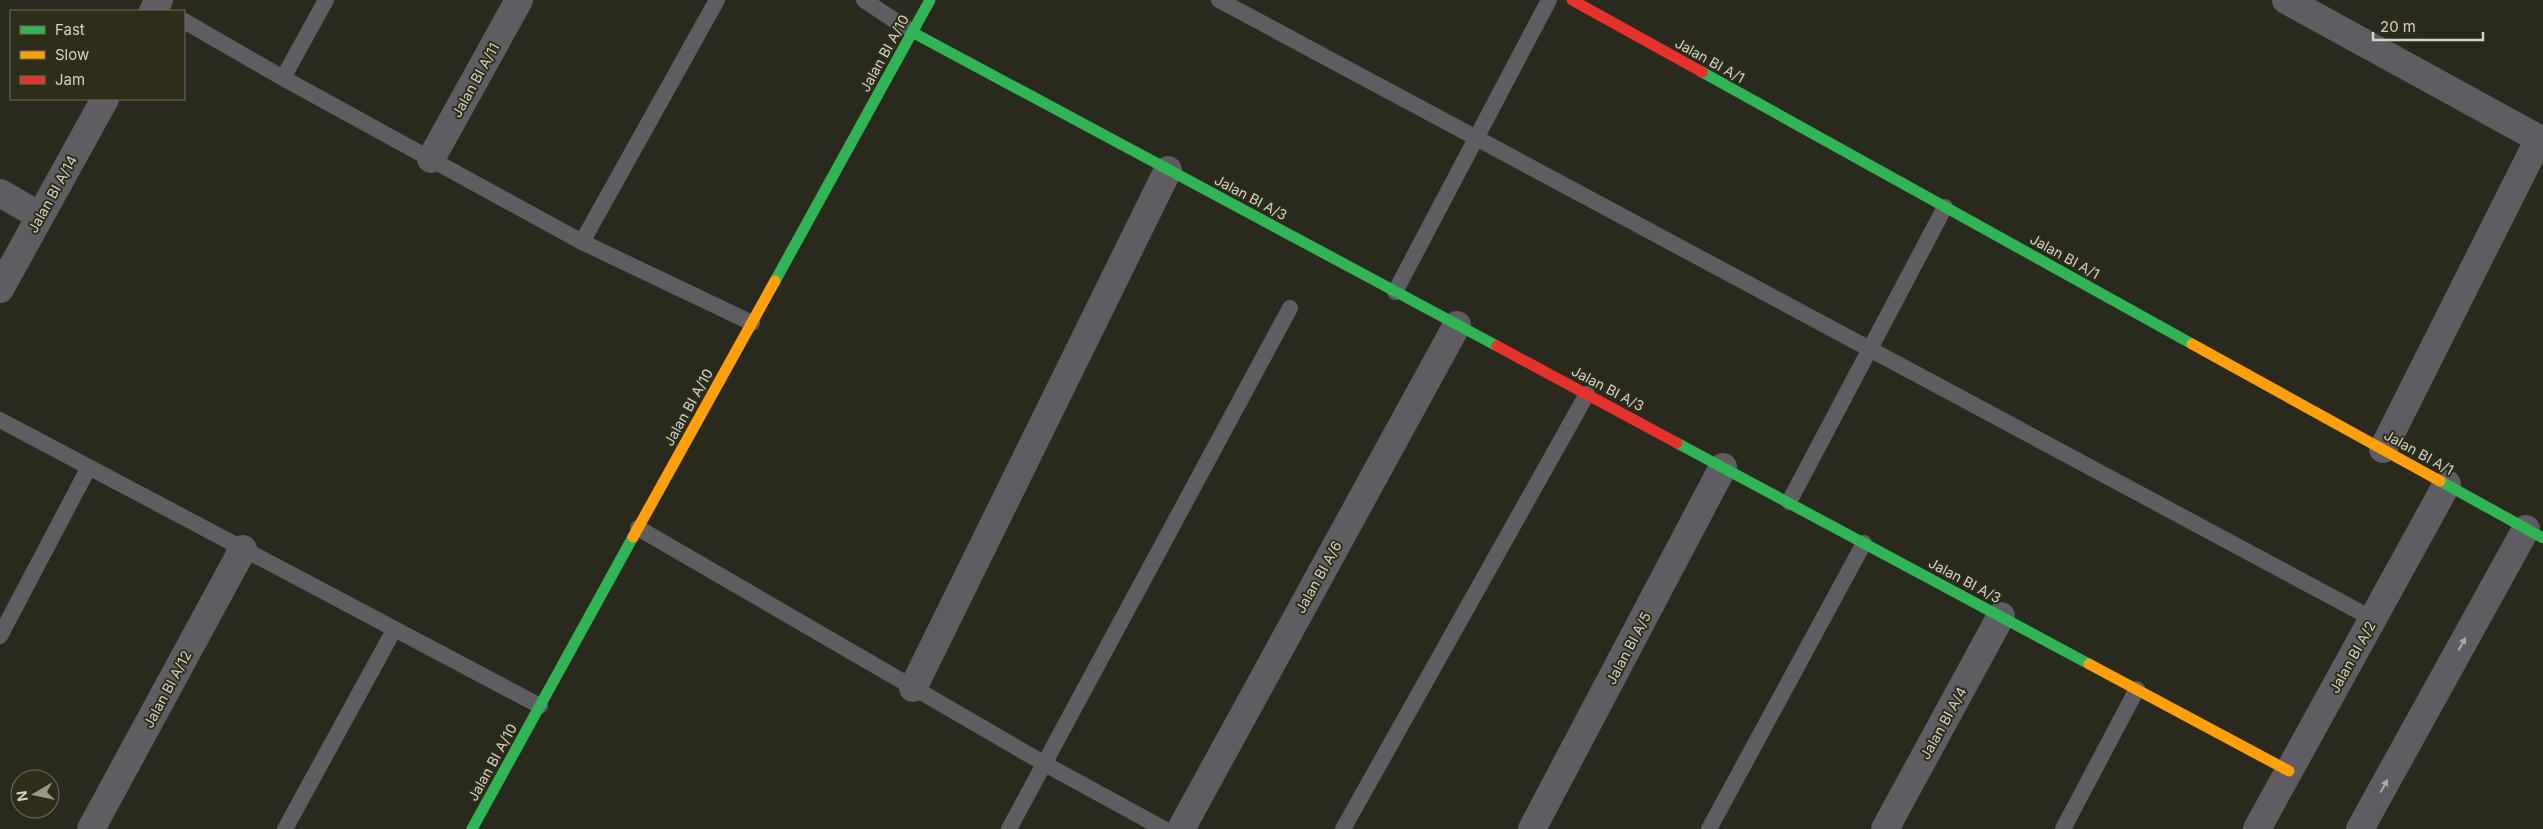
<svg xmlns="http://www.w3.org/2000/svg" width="2543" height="829" font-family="Inter,sans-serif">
	<rect width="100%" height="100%" fill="#2a291e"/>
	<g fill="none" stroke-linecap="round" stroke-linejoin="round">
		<path stroke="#605d62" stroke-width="16" d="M864 0 912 32
			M1219 0 2373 619
			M184 21 283 78 582 242 752 323
			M283 78 326 0
			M582 242 717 0
			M1395 292 1549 0
			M0 420 540 706
			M1789 502 1945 207
			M638 528 1045 764 1164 829
			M0 636 89 467
			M285 829 394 630
			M1009 829 1290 308
			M1343 829 1587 394
			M1709 829 1864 543
			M2063 829 2137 689"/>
		<path stroke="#605d62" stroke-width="28" d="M2286 0 2543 141
			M153 11 159 0
			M431 159 519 0
			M0 193 40 216
			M0 289 105 99
			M2383 449 2539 139
			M913 688 1168 170
			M91 829 243 549
			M1181 829 1457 325
			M1532 829 1723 467
			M1885 829 2001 616
			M2257 829 2447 484
			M2360 829 2526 529"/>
		<path stroke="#30b455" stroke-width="11" d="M912 32 1497 346
			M1702 72 2192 344
			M775 281 930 0
			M1677 443 2089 664
			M2440 481 2543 538
			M472 829 633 537"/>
		<path stroke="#ff9f0a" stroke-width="11" d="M2192 344 2440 481
			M633 537 775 281
			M2089 664 2289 771"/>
		<path stroke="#e5322d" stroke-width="11" d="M1572 0 1702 72
			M1497 346 1677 443"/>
	</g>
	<defs><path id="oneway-solid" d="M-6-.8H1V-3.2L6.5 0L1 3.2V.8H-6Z" transform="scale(1.25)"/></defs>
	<g fill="#abaaa4">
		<use href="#oneway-solid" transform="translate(2462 644) rotate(-61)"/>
		<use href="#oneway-solid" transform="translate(2384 786) rotate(-61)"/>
	</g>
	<g text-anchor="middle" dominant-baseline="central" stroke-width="4" stroke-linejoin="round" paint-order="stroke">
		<g font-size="14" fill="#d3d3c7" stroke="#2e2d1a">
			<text transform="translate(884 53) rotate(-61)">Jalan BI A/10</text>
			<text transform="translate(1710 60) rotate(29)">Jalan BI A/1</text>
			<text transform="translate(475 80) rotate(-61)">Jalan BI A/11</text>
			<text transform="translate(52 194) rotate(-61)">Jalan BI A/14</text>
			<text transform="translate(1251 197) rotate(28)">Jalan BI A/3</text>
			<text transform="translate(2065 256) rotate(29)">Jalan BI A/1</text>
			<text transform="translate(1608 388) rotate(28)">Jalan BI A/3</text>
			<text transform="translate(688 407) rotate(-61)">Jalan BI A/10</text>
			<text transform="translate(2419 452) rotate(29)">Jalan BI A/1</text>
			<text transform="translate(1318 577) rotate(-61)">Jalan BI A/6</text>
			<text transform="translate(1965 580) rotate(28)">Jalan BI A/3</text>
			<text transform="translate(1628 648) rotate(-62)">Jalan BI A/5</text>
			<text transform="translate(2352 657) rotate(-61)">Jalan BI A/2</text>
			<text transform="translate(167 689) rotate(-62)">Jalan BI A/12</text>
			<text transform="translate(1943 723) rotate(-61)">Jalan BI A/4</text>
			<text transform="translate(492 762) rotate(-61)">Jalan BI A/10</text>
		</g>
	</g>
	<rect x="10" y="10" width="175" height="90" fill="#2e2d1a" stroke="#706f5f"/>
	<rect x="20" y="26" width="25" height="8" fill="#30b455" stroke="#706f5f"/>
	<text x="55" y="35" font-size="15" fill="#d3d3c7">Fast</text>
	<rect x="20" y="51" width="25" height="8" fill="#ff9f0a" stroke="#706f5f"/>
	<text x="55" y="60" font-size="15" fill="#d3d3c7">Slow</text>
	<rect x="20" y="76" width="25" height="8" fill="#e5322d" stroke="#706f5f"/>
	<text x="55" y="85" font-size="15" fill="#d3d3c7">Jam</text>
	<g transform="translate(35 794) rotate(261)"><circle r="24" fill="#2e2d1a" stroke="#706f5f"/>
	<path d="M0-4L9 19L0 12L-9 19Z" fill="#98988c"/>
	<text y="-8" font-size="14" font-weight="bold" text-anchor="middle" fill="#d3d3c7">N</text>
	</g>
	<path d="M2373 32v8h110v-8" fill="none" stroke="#d3d3c7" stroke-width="2.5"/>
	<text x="2380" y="32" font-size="15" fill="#d3d3c7" stroke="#2e2d1a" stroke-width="4" paint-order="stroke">20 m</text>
</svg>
